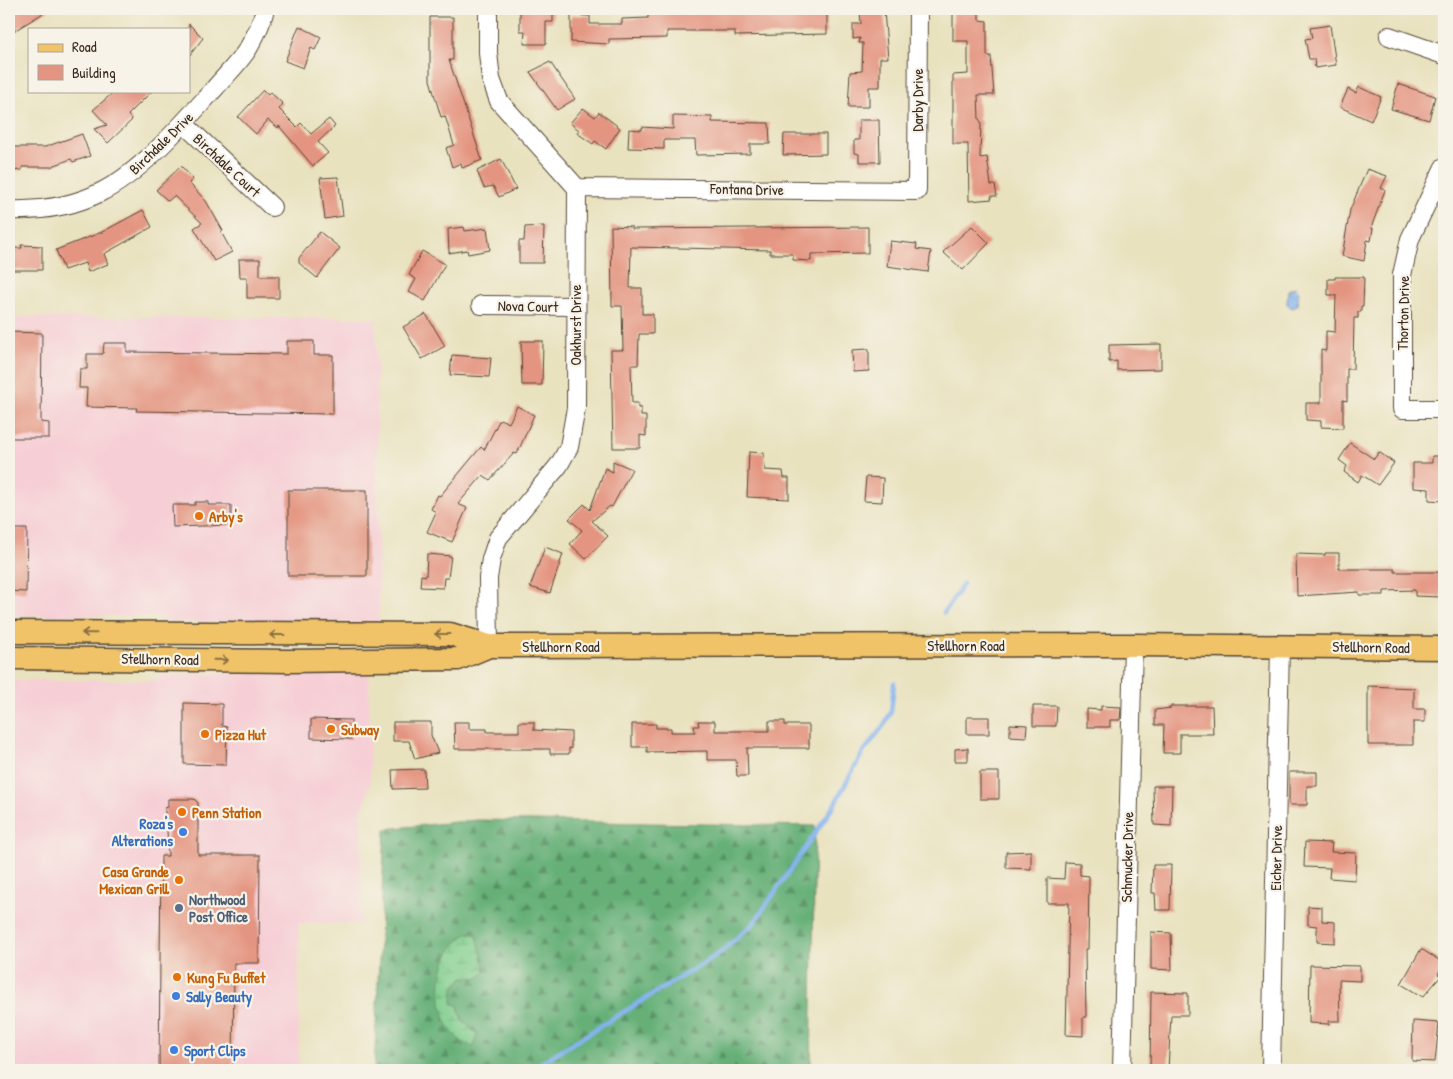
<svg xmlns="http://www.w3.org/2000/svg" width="1453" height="1079" font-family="'Patrick Hand',sans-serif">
	<defs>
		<pattern id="forest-firs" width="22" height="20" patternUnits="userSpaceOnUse" patternTransform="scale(1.25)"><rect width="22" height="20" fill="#66b078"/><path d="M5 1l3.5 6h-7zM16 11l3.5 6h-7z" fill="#558f62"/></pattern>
		<pattern id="wetland-marsh" width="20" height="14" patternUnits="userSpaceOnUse" patternTransform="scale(1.25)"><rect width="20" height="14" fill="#7ecd8c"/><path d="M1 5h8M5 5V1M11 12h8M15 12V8" fill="none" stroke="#6eb078"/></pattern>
		<pattern id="water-ripples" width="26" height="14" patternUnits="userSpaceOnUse" patternTransform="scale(1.25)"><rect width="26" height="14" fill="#84b3ef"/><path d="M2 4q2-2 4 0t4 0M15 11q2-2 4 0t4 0" fill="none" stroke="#6d92c1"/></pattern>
	</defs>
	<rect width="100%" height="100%" fill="#f7f3e8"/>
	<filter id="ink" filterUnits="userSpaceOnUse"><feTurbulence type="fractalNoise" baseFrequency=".02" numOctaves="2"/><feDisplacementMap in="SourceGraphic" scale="10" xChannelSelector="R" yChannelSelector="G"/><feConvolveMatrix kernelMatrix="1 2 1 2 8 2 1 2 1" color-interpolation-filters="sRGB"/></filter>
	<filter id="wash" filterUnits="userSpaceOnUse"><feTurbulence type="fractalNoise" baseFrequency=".0096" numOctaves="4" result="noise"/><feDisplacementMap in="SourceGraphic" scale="20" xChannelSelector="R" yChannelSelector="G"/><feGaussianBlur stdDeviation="1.12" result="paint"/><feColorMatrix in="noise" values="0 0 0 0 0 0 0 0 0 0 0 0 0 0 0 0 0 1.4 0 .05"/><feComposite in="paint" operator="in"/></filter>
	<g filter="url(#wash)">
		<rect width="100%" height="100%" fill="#e9e2bf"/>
		<path fill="#f6cfd6" d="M9 317 376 318 379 623 175 622 162 619 158 616 9 615Z
			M369 672 370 785 361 814V923H299V1070H9V680H159L160 674Z"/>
		<path fill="url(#forest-firs)" stroke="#506d4b" fill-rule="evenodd" d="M477 820 815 826 811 1070H374L385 829ZM461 937 479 951 484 959 478 978 463 977 453 989 452 1004 458 1006 462 1020 477 1034 444 1021Z"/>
		<path fill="url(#wetland-marsh)" stroke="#5c7c55" d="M469 933 477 935C479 948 484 959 485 972L478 978 463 977 453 989 452 1003 458 1006 462 1020 477 1034 474 1047C429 1036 431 950 469 933Z"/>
		<path fill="url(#water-ripples)" stroke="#606e86" d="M1295 287 1299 291 1297 306 1292 308 1287 304 1288 290Z"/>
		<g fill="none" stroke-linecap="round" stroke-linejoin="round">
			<path stroke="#84b3ef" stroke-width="4.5" d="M944 613 963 584
				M529 1070 720 953 754 923 833 807 862 754 884 725 891 712 894 683"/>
		</g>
		<g id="blocks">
			<path fill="#e49581" d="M9 9H50L9 34Z
				M520 9H553V22H546V44H524L525 31H520Z
				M648 9 706 10V12L735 9H827V34L735 36V31H667V38L609 39V44L571 42V15L590 16V24H622V19L648 18Z
				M953 9H979V20L987 21V56H991L994 95H978L979 119 981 122 980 158 987 157 991 185H995L997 196H991L992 199 969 201 968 144H953V75L968 74V41H953Z
				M860 10 884 11 888 58H880V87H869V107H848L850 72 862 71 863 43H859L860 38 853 39V24H861Z
				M430 17H453V60H449L482 160 462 168 461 163 452 167 446 148 454 145 445 116 441 117 430 80Z
				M189 24 203 38 189 56Z
				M1330 25 1336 65 1315 68 1314 59H1309L1305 39 1312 38 1310 28Z
				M299 26 321 37 315 50 311 48 303 68 285 61Z
				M550 62 575 99 557 110 530 72Z
				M1398 84 1435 96 1429 120 1391 109Z
				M1359 87 1381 97 1371 121 1340 107 1348 89 1356 93Z
				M263 90 268 95 270 92 283 104 279 109 297 127 301 123 311 134 329 119 335 126 318 142 328 153 313 166 279 126 278 128 268 120 256 134 238 117Z
				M115 91H152L128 115 132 120 108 143 94 129 107 125 93 110Z
				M583 108 595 117 599 112 620 128 606 149 595 141 593 144 577 133 579 130 570 123Z
				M673 116 712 117V122L769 123 770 144H750V154L696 155 695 140H664V149L628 148 629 129 642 130V127L673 129Z
				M859 120H879L880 162H859V154L854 153V140H859Z
				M82 134 90 156 73 162 71 159 50 167H22V170L9 171V147H45Z
				M784 134H826V154L783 155Z
				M501 159 516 189 499 197 493 186 484 188 477 171Z
				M181 166 193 179 189 183 206 201 223 231 221 232 232 252 214 261 194 228 202 223 174 196 168 201 156 190Z
				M1367 169 1387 176 1381 188 1385 190 1371 228H1373L1371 241 1367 240 1364 261 1342 256 1350 210Z
				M338 177 343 216 325 219 320 178Z
				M143 210 152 227 104 254 108 264 88 272 85 263 64 270 56 250 102 232Z
				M544 226 543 263H519V241H524L525 227Z
				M611 226 632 227V229L868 227V253L811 254V261L793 260V254H770V250L631 247 630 288H642V314H653V334H639L638 365H631L632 403H638V408H641V416H646V436L640 435V448H613L611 350H623L622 306H612Z
				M972 226 989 243 963 270 943 252Z
				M464 227 465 231 487 228 490 250 468 254 467 250 449 253 448 229Z
				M320 232 340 248 317 278 299 263V258Z
				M890 241 917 244 916 249 931 251 928 272 887 266Z
				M21 245 42 246V270H9V248H22Z
				M422 251 445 264 425 301 409 292 416 279 409 275Z
				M239 259H260V276H279V298H247V277H240Z
				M1335 277H1364L1363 306H1361V312H1358V318H1354L1353 369H1347V401L1343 400V428L1321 427V421L1306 420V403H1321V350L1326 351V331L1335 332 1336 295H1328V279H1335Z
				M426 314 445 346 422 359 403 327Z
				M9 332 42 333 41 422 49 423V438H9Z
				M287 341H314V355H333V414L136 411 137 408 86 407 87 388H79L80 369H87V354H103L104 343H127V352L287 354Z
				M521 341H543L542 385H522Z
				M1161 344V369L1117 370V361L1109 362V345Z
				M869 349V371L853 372 852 350Z
				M452 355 491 358 489 377 450 375Z
				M517 406 534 415 517 454 514 453 490 480 483 475 458 504 467 508 452 542 427 532 436 512 431 509 438 495 440 496 481 447 484 450 500 419 509 423Z
				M1350 443 1374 459 1379 452 1394 463 1378 485 1362 475 1358 482 1344 472 1347 466 1339 460Z
				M749 452 764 453 765 470 783 471 784 478H789V499L747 497Z
				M1432 456H1444V501L1429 500V489L1413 488V463H1432Z
				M613 461 632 469 612 507 610 506 592 521 608 536 586 559 570 544 582 530 569 519 584 504 590 510 605 468 613 472Z
				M866 477 883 478 882 502 864 501Z
				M288 490H367V576H288Z
				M195 502H208V505H231V525L173 527 172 505H195Z
				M9 529H27L26 592 9 591Z
				M545 547 563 554 550 593 530 587Z
				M1325 553H1339V569H1395V572H1444V593H1441V597L1415 596V590L1384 591V595H1359V592L1297 596 1296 554 1325 555Z
				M427 554 451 556 448 578H444L443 588 420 587 421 575 426 576Z
				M1368 686 1414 688V709H1425V722H1413V745H1368Z
				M184 703 222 704V726L227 727 226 765 184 764Z
				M1033 706H1057L1056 726H1033Z
				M1101 706 1121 707 1120 720H1110V727H1087V709L1101 710Z
				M1171 706H1212L1213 734H1180V753H1163L1164 725H1155V710L1171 708Z
				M967 717H989V734H967Z
				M311 719 351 720V739L311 738Z
				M698 721H715V731H769V721H785V725H809V748H747L748 776H737L736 760H707V751L647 752V747H632V724H656V728H671V732H695L694 726H699Z
				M393 722H431V735L438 753 415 759 409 741H393Z
				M454 722H469V729H487V732H519V722H534V730L571 732V749L569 748V754H550V749H455Z
				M1010 724 1027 725 1026 737 1010 736Z
				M968 748V761H955V749Z
				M424 769 425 788 393 789 392 770Z
				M980 772H999V799H980Z
				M1289 772H1317V786H1307V805H1289Z
				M1153 786H1172L1171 826 1154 825Z
				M168 799H194L198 803V855H260L259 963H234L233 1070H159L161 856H168L167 827H165V808L168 807Z
				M1305 842 1332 843 1331 852 1356 853 1355 880 1329 878 1330 868 1304 867Z
				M1031 851V869L1006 868V852Z
				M1065 862 1080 863V875L1089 876 1088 949H1085L1086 1017H1083V1036L1066 1035 1069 903H1047V878L1064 879Z
				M1153 865H1171L1170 910H1156L1155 893H1152Z
				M1308 906 1322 907V921L1335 922V943L1317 942V926L1308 925Z
				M1151 932 1171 933 1172 970 1151 969Z
				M1421 949 1444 963 1438 974 1441 976 1423 997 1401 984Z
				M1310 965 1360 966V981L1339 980 1340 1021H1329V1024L1309 1023Z
				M1151 992 1188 993V1015H1171L1168 1070H1150Z
				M1413 1021 1439 1023 1435 1062 1412 1061Z"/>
		</g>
	</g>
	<g filter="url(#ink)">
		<use href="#blocks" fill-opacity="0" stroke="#554636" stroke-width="1"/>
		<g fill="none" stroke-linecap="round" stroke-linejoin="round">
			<defs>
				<path id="minor" d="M488 9V53L491 79 499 101 577 188 576 408 569 447 559 465 498 538 491 559 488 578 489 646
					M1389 36 1444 55
					M183 123 272 207
					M1444 167 1410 239 1402 275V409H1444
					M577 188 917 191 918 9
					M9 210C41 211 72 207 101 192 142 172 184 122 215 88 226 75 240 62 249 47 256 35 262 22 265 9
					M481 305 575 306
					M1122 1070 1133 645
					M1271 1070 1280 646"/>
				<path id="major" d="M9 632 450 634 489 646 1133 645 1444 648
					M9 658 288 661 458 659 489 646"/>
			</defs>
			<use href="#minor" stroke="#554636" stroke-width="20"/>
			<use href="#major" stroke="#554636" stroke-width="25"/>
			<use href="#minor" stroke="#fff" stroke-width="18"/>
			<use href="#major" stroke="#f0c369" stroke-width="22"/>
		</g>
		<defs><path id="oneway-shaft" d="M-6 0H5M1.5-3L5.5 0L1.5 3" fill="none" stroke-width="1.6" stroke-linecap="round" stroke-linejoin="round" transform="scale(1.25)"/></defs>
		<g stroke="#8c6f40">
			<use href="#oneway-shaft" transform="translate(89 633) rotate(-179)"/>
			<use href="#oneway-shaft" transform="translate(442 634) rotate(-180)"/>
			<use href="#oneway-shaft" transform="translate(277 635) rotate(-180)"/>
			<use href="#oneway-shaft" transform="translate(221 660) rotate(1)"/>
		</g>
	</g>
	<g fill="#e8710a" stroke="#f7f3e8" stroke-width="2">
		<circle cx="199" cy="516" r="5"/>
		<circle cx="331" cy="729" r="5"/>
		<circle cx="205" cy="734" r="5"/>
		<circle cx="182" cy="812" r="5"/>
		<circle cx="179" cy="880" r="5"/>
		<circle cx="177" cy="977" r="5"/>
	</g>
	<g fill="#3f7fe0" stroke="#f7f3e8" stroke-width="2">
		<circle cx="183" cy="832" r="5"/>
		<circle cx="176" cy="996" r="5"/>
		<circle cx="174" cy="1050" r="5"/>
	</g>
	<circle fill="#5c6f8a" stroke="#f7f3e8" stroke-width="2" cx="179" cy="908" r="5"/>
	<g text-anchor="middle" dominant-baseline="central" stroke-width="4.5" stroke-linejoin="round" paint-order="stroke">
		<g font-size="15" fill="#3b2a1e" stroke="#f7f3e8">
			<text transform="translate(917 100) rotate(-90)">Darby Drive</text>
			<text transform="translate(161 143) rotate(-44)">Birchdale Drive</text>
			<text transform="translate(227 165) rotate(43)">Birchdale Court</text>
			<text transform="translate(747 189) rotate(1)">Fontana Drive</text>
			<text transform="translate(528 306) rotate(1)">Nova Court</text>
			<text transform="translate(1403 313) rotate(-89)">Thorton Drive</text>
			<text transform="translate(575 325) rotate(-90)">Oakhurst Drive</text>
			<text x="966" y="645">Stellhorn Road</text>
			<text x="561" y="646">Stellhorn Road</text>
			<text transform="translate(1371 647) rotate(1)">Stellhorn Road</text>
			<text transform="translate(160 659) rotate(1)">Stellhorn Road</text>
			<text transform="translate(1127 857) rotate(-89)">Schmucker Drive</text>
			<text transform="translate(1276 858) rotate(-89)">Eicher Drive</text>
		</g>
		<g font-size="15" font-weight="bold" fill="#c56008" stroke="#f7f3e8" text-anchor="start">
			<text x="209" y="516">Arby's</text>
			<text x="341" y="729">Subway</text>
			<text x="215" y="734">Pizza Hut</text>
			<text x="192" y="812">Penn Station</text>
			<text x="169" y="871" text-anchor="end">Casa Grande<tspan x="169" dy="17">Mexican Grill</tspan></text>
			<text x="187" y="977">Kung Fu Buffet</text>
		</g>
		<g font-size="15" font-weight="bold" fill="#366cbe" stroke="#f7f3e8" text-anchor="start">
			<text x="173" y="823" text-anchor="end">Roza's<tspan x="173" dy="17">Alterations</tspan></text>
			<text x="186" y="996">Sally Beauty</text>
			<text x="184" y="1050">Sport Clips</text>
		</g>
		<g font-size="15" font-weight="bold" fill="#4e5e75" stroke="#f7f3e8" text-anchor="start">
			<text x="189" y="899">Northwood<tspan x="189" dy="17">Post Office</tspan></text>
		</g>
	</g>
	<rect width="1453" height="1079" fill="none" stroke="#f7f3e8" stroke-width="30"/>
	<rect x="28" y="28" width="162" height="65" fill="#f7f3e8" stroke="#aca397"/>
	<rect x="38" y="44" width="25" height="8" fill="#f0c369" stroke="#aca397"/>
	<text x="72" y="52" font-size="15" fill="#3b2a1e">Road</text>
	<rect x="38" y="65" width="25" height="15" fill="#e49581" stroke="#aca397"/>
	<text x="72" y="78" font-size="15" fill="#3b2a1e">Building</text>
</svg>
